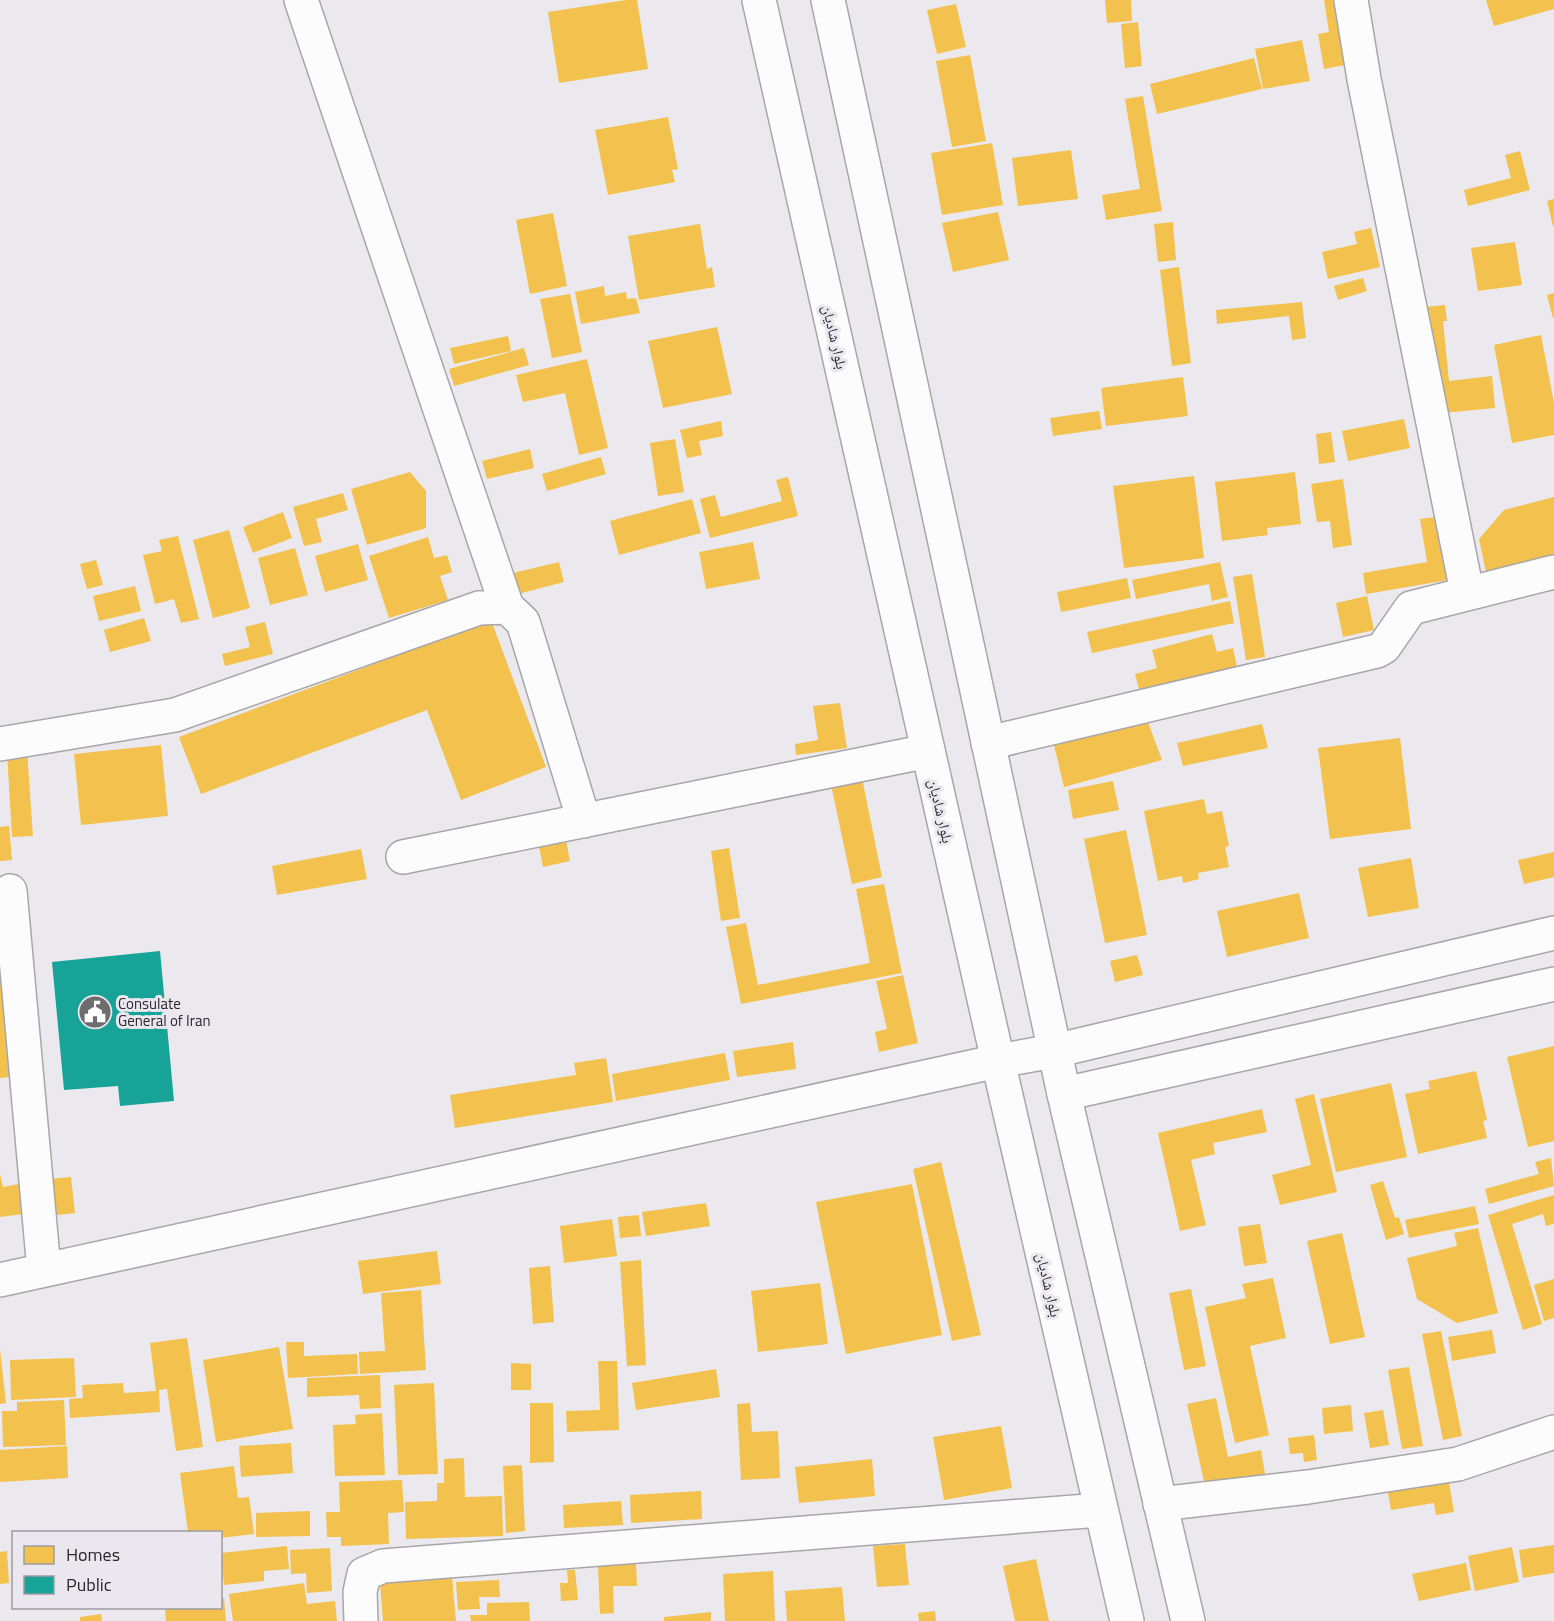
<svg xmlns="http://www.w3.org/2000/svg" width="1554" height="1621" font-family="'Titillium Web','Noto Naskh Arabic',sans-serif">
	<rect width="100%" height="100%" fill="#ebe9ed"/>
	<path fill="#f2c14e" d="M626 0H637L648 69 559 83 548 12Z
		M1105 0H1131L1132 21 1107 23Z
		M1324 0H1344L1355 63 1324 69 1318 34 1329 32Z
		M1486 0H1554V9L1494 26Z
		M956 4 966 47 937 54 927 10Z
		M1138 22 1142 66 1125 68 1121 24Z
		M1302 40 1310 81 1263 89 1255 49Z
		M970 55 986 141 952 147 936 61Z
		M1254 58 1262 89 1157 114 1150 84Z
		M1143 96 1162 211 1106 220 1102 195 1140 189 1125 99Z
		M668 117 678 169 672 170 675 182 608 195 595 130Z
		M992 143 1003 205 942 215 931 153Z
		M1071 150 1078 199 1018 206 1012 158Z
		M1520 151 1530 190 1468 206 1464 190 1511 178 1505 155Z
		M1554 199V226H1553L1547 201Z
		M998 212 1009 260 953 272 942 223Z
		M553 213 567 286 530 294 516 220Z
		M1173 222 1176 260 1158 262 1154 224Z
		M700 224 707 269 712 267 715 287 639 300 628 236Z
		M1371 228 1380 267 1328 279 1322 252 1357 244 1354 232Z
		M1515 242 1522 285 1478 291 1471 248Z
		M1179 267 1191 363 1172 366 1160 270Z
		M1363 278 1367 291 1338 300 1334 286Z
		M604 286 605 296 626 292 627 299 636 298 640 313 581 324 575 292Z
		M1554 293V318H1553L1547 295Z
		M570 294 582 352 552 358 540 299Z
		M1302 302 1306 338 1292 340 1289 316 1217 324 1216 310Z
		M1445 305 1447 321H1443L1449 381 1492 376 1495 408 1443 413 1425 307Z
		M717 327 732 394 663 408 648 341Z
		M1541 335 1554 403V435L1512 443 1494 345Z
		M508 336 511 351 454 364 450 348Z
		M524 348 529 365 454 386 449 369Z
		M587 359 608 448 579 455 565 393 523 402 516 375Z
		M1183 377 1188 416 1106 426 1101 388Z
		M1099 411 1102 429 1053 436 1050 418Z
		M1404 419 1410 448 1348 461 1342 431Z
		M721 421 723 436 699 441 702 455 687 458 680 430Z
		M1331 432 1335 462 1319 464 1316 434Z
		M675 439 684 492 658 496 650 443Z
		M530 449 534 468 487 479 482 461Z
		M601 457 606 474 547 491 542 474Z
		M410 472 426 491V528L367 545 351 489Z
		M1295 472 1301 524 1267 528 1268 535 1222 541 1215 482Z
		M1194 476 1204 558 1124 568 1113 486Z
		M788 477 798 516 710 538 700 499 715 495 721 517 782 501 776 480Z
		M1343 479 1352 545 1333 548 1330 521 1317 522 1311 484Z
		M343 493 348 510 316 519 322 542 304 546 293 507Z
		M1554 497V556L1486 572 1479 539 1504 510Z
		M692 499 701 533 619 555 610 521Z
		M283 512 292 538 253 553 243 527Z
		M1443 516 1454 579 1366 594 1363 573 1427 562 1420 519Z
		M229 530 250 608 213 618 193 540Z
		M178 536 199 619 181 623 174 599 155 604 143 555 162 551 159 540Z
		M428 537 434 558 447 555 452 572 440 576 448 600 389 618 369 556Z
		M753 542 760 579 706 589 699 552Z
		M358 544 368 580 325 592 315 556Z
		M295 548 308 595 270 605 258 558Z
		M96 560 103 585 87 589 80 564Z
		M559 562 564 582 518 594 513 573Z
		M1220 562 1228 597 1212 601 1209 584 1136 599 1132 580Z
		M1252 574 1265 657 1246 660 1233 577Z
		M1127 578 1131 598 1061 612 1057 592Z
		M135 586 141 611 99 621 93 596Z
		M1367 596 1374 630 1343 637 1336 603Z
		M1230 601 1234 623 1092 653 1087 632Z
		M144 618 151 641 110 652 104 630Z
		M491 620 546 767 461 800 427 710 201 794 179 737Z
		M265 622 273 654 225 666 222 654 250 647 245 627Z
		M1212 634 1217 652 1233 648 1237 667 1140 693 1135 674 1157 668 1152 650Z
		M840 703 847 748 796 755 795 744 818 740 813 706Z
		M1148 722 1162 760 1064 787 1054 745Z
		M1262 724 1268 748 1183 766 1177 743Z
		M1400 738 1411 829 1330 839 1318 748Z
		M161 745 168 816 81 825 74 754Z
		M27 751 33 836 12 837 7 752Z
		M860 768 882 877 852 884 829 775Z
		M1113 781 1119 810 1073 819 1068 790Z
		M1204 799 1207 814 1222 811 1229 846 1225 847 1229 867 1198 873 1199 879 1183 883 1182 876 1158 881 1144 811Z
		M9 826 12 860 0 861V827Z
		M564 830 570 861 543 867 537 836Z
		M1126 830 1147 935 1105 943 1084 839Z
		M729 848 740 918 721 921 711 851Z
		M361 849 367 879 277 895 272 866Z
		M1554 852V877L1524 884 1518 860Z
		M1411 858 1419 908 1368 917 1358 868Z
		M884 884 902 973 741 1004 726 927 746 923 758 985 870 963 856 889Z
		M1299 893 1309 938 1227 957 1217 911Z
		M1137 955 1143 975 1115 982 1110 961Z
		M903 975 918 1043 879 1052 875 1032 887 1029 876 981Z
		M11 978 20 1076 0 1078V979Z
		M793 1042 796 1069 737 1077 733 1051Z
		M1554 1046V1141L1528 1147 1507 1057Z
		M725 1053 730 1080 616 1101 612 1074Z
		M606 1058 613 1102 455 1128 450 1095 576 1075 574 1063Z
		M1476 1071 1487 1120 1483 1121 1487 1138 1418 1154 1405 1094 1430 1089 1428 1081Z
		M1391 1083 1407 1157 1336 1172 1320 1099Z
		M1314 1094 1337 1192 1280 1205 1272 1175 1311 1165 1295 1099Z
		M1262 1109 1267 1132 1213 1143 1215 1154 1191 1160 1206 1225 1180 1231 1158 1133Z
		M1551 1158 1554 1186 1489 1204 1485 1189 1539 1174 1535 1162Z
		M941 1162 981 1335 952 1341 913 1169Z
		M0 1174 3 1187 19 1184 23 1214 0 1217Z
		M71 1177 75 1213 41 1217 37 1180Z
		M1383 1181 1395 1218 1399 1217 1404 1234 1386 1240 1370 1185Z
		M912 1184 942 1335 846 1354 816 1202Z
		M1554 1195V1224L1546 1226 1543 1214 1512 1224 1542 1324 1523 1330 1488 1215Z
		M706 1203 710 1226 646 1236 642 1212Z
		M1475 1206 1479 1224 1409 1238 1405 1220Z
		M639 1215 641 1236 620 1238 618 1217Z
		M612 1219 617 1256 564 1263 560 1226Z
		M1260 1224 1267 1263 1244 1266 1238 1227Z
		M1478 1228 1498 1313 1457 1323 1417 1299 1407 1258 1457 1246 1454 1233Z
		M1342 1233 1365 1337 1330 1344 1307 1241Z
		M437 1251 441 1284 363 1294 358 1261Z
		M641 1260 646 1365 627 1366 620 1262Z
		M550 1266 554 1322 533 1324 529 1268Z
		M1273 1278 1286 1338 1250 1346 1269 1435 1235 1443 1205 1307 1246 1298 1242 1284Z
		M1554 1279V1318L1544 1321 1534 1285Z
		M820 1283 828 1344 758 1352 751 1291Z
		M1191 1289 1206 1366 1184 1370 1169 1293Z
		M421 1290 426 1370 360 1374 359 1352 385 1351 381 1293Z
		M1492 1330 1496 1353 1452 1361 1448 1337Z
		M1441 1331 1462 1436 1443 1440 1422 1334Z
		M187 1338 203 1447 176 1451 167 1389 159 1390 160 1412 70 1418 69 1399 83 1398 82 1385 123 1383 124 1393 156 1391 150 1343Z
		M286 1342H304V1356L357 1354 358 1374 288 1378Z
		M279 1347 293 1429 216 1442 203 1360Z
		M0 1349 6 1403 0 1404Z
		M74 1358 76 1397 11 1400 10 1360Z
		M598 1361H617L619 1430 567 1432 566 1411 600 1410Z
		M511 1363 531 1364V1390H511Z
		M1409 1367 1423 1446 1402 1449 1388 1370Z
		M716 1369 720 1397 636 1410 632 1383Z
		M380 1375 381 1408 360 1409 359 1395 307 1397V1378Z
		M434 1383 438 1474 398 1475 394 1385Z
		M1216 1398 1228 1457 1261 1450 1265 1474 1205 1486 1187 1404Z
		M64 1400 66 1445 3 1447 2 1411H17V1402Z
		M530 1403H553L554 1462 530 1463Z
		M750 1403 752 1432 778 1431 780 1478 741 1480 737 1404Z
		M1351 1405 1353 1431 1324 1434 1322 1408Z
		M1383 1410 1389 1445 1370 1448 1364 1413Z
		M382 1413 385 1475 335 1476 333 1425 356 1424 355 1415Z
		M1001 1426 1012 1488 944 1500 933 1437Z
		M1314 1435 1317 1460 1304 1462 1303 1453 1290 1454 1288 1438Z
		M291 1443 293 1473 241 1477 239 1446Z
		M67 1446 68 1478 0 1482V1450Z
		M464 1458 465 1497 502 1496 503 1536 406 1539 405 1502 437 1501V1483H444V1459Z
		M872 1459 875 1496 799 1503 795 1467Z
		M522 1465 525 1531 506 1533 503 1466Z
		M234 1466 238 1498 249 1497 254 1534 220 1538V1532H188L180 1473Z
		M1448 1477 1454 1512 1436 1515 1434 1503 1391 1510 1387 1488Z
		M402 1480 404 1512 388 1513 389 1544 341 1546V1537H327L326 1512H340L339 1482Z
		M701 1491 702 1519 631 1523 630 1495Z
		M621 1501 623 1525 564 1528 563 1505Z
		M310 1511V1536L256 1537V1513Z
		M905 1544 909 1585 877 1587 873 1546Z
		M1554 1545V1573L1523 1578 1519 1550Z
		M287 1546 289 1569 264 1571V1581L224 1585 221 1553Z
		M1512 1547 1519 1582 1475 1591 1468 1556Z
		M330 1548 332 1591 307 1593 306 1573 291 1574 290 1550Z
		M7 1551 9 1583 0 1584V1552Z
		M1036 1559 1049 1621H1015L1003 1566Z
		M636 1563 637 1586H613L614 1613 600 1614 598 1565Z
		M1466 1563 1471 1590 1419 1601 1412 1574Z
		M567 1570H575L578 1600 561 1601 560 1583H568Z
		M773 1571 775 1621H725L723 1574Z
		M452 1577 456 1621H383L380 1583Z
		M499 1580 500 1597H479L480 1609 458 1610 456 1582Z
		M304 1583 307 1604 335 1601 337 1621H233L229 1594Z
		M842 1587 845 1621H787L785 1591Z
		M220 1598H224L226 1621H166L165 1608H220Z
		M529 1602 530 1621H471L470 1615H487V1603Z
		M935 1611 936 1621H919L918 1613Z
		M711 1612V1621H664V1617Z
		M101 1614 102 1621H80V1617Z"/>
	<path fill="#17a398" d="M160 951 174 1101 120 1106 118 1086 64 1090 52 962Z"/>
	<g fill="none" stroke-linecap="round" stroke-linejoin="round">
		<defs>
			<path id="minor" d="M301 0 507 607
				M1351 0 1364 79 1467 592
				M988 743 1377 651 1384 647 1411 608 1554 572
				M0 744 175 715 479 608 507 607 523 622 584 821
				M403 857 928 751
				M10 891 44 1270
				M1064 1094C1227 1056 1391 1022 1554 984
				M0 1280 998 1061 1054 1051 1554 933
				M1160 1504 1308 1487 1458 1464 1554 1432
				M361 1621 360 1592 364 1574 383 1566 1100 1510"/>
			<path id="primary" d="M759 0 998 1061 1127 1621
				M828 0 1064 1094 1188 1621"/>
		</defs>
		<use href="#minor" stroke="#a8a6aa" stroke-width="36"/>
		<use href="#primary" stroke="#a8a6aa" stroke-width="36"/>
		<use href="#minor" stroke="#fcfcfc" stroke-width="33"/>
		<use href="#primary" stroke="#fcfcfc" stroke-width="33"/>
	</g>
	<defs>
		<symbol id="civic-disc" viewBox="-11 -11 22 22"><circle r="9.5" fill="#6e6c6f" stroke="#ebe7ef"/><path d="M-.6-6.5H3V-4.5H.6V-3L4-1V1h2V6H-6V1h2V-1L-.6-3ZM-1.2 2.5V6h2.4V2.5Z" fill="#fff"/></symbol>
	</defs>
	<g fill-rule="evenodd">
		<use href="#civic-disc" x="76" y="993" width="38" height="38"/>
	</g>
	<g text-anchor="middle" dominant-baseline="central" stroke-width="6" stroke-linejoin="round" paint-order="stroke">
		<g font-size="15" fill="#2a282b" stroke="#ebe7ef">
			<text transform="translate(835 337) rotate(77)">بلوار شادیان</text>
			<text transform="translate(941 811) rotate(77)">بلوار شادیان</text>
			<text transform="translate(1049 1285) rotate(77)">بلوار شادیان</text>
		</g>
		<g font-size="15" fill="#2a282b" stroke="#ebe7ef" text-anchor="start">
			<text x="118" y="1003">Consulate<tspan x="118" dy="17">General of Iran</tspan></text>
		</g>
	</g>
	<rect x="12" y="1531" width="210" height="78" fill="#ebe7ef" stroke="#9e9ba1" stroke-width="1.5"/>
	<rect x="24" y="1546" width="30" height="18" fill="#f2c14e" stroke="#9e9ba1" stroke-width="1.5"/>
	<text x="66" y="1561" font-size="18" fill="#2a282b">Homes</text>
	<rect x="24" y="1576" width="30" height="18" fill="#17a398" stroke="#9e9ba1" stroke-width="1.5"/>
	<text x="66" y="1591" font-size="18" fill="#2a282b">Public</text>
</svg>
